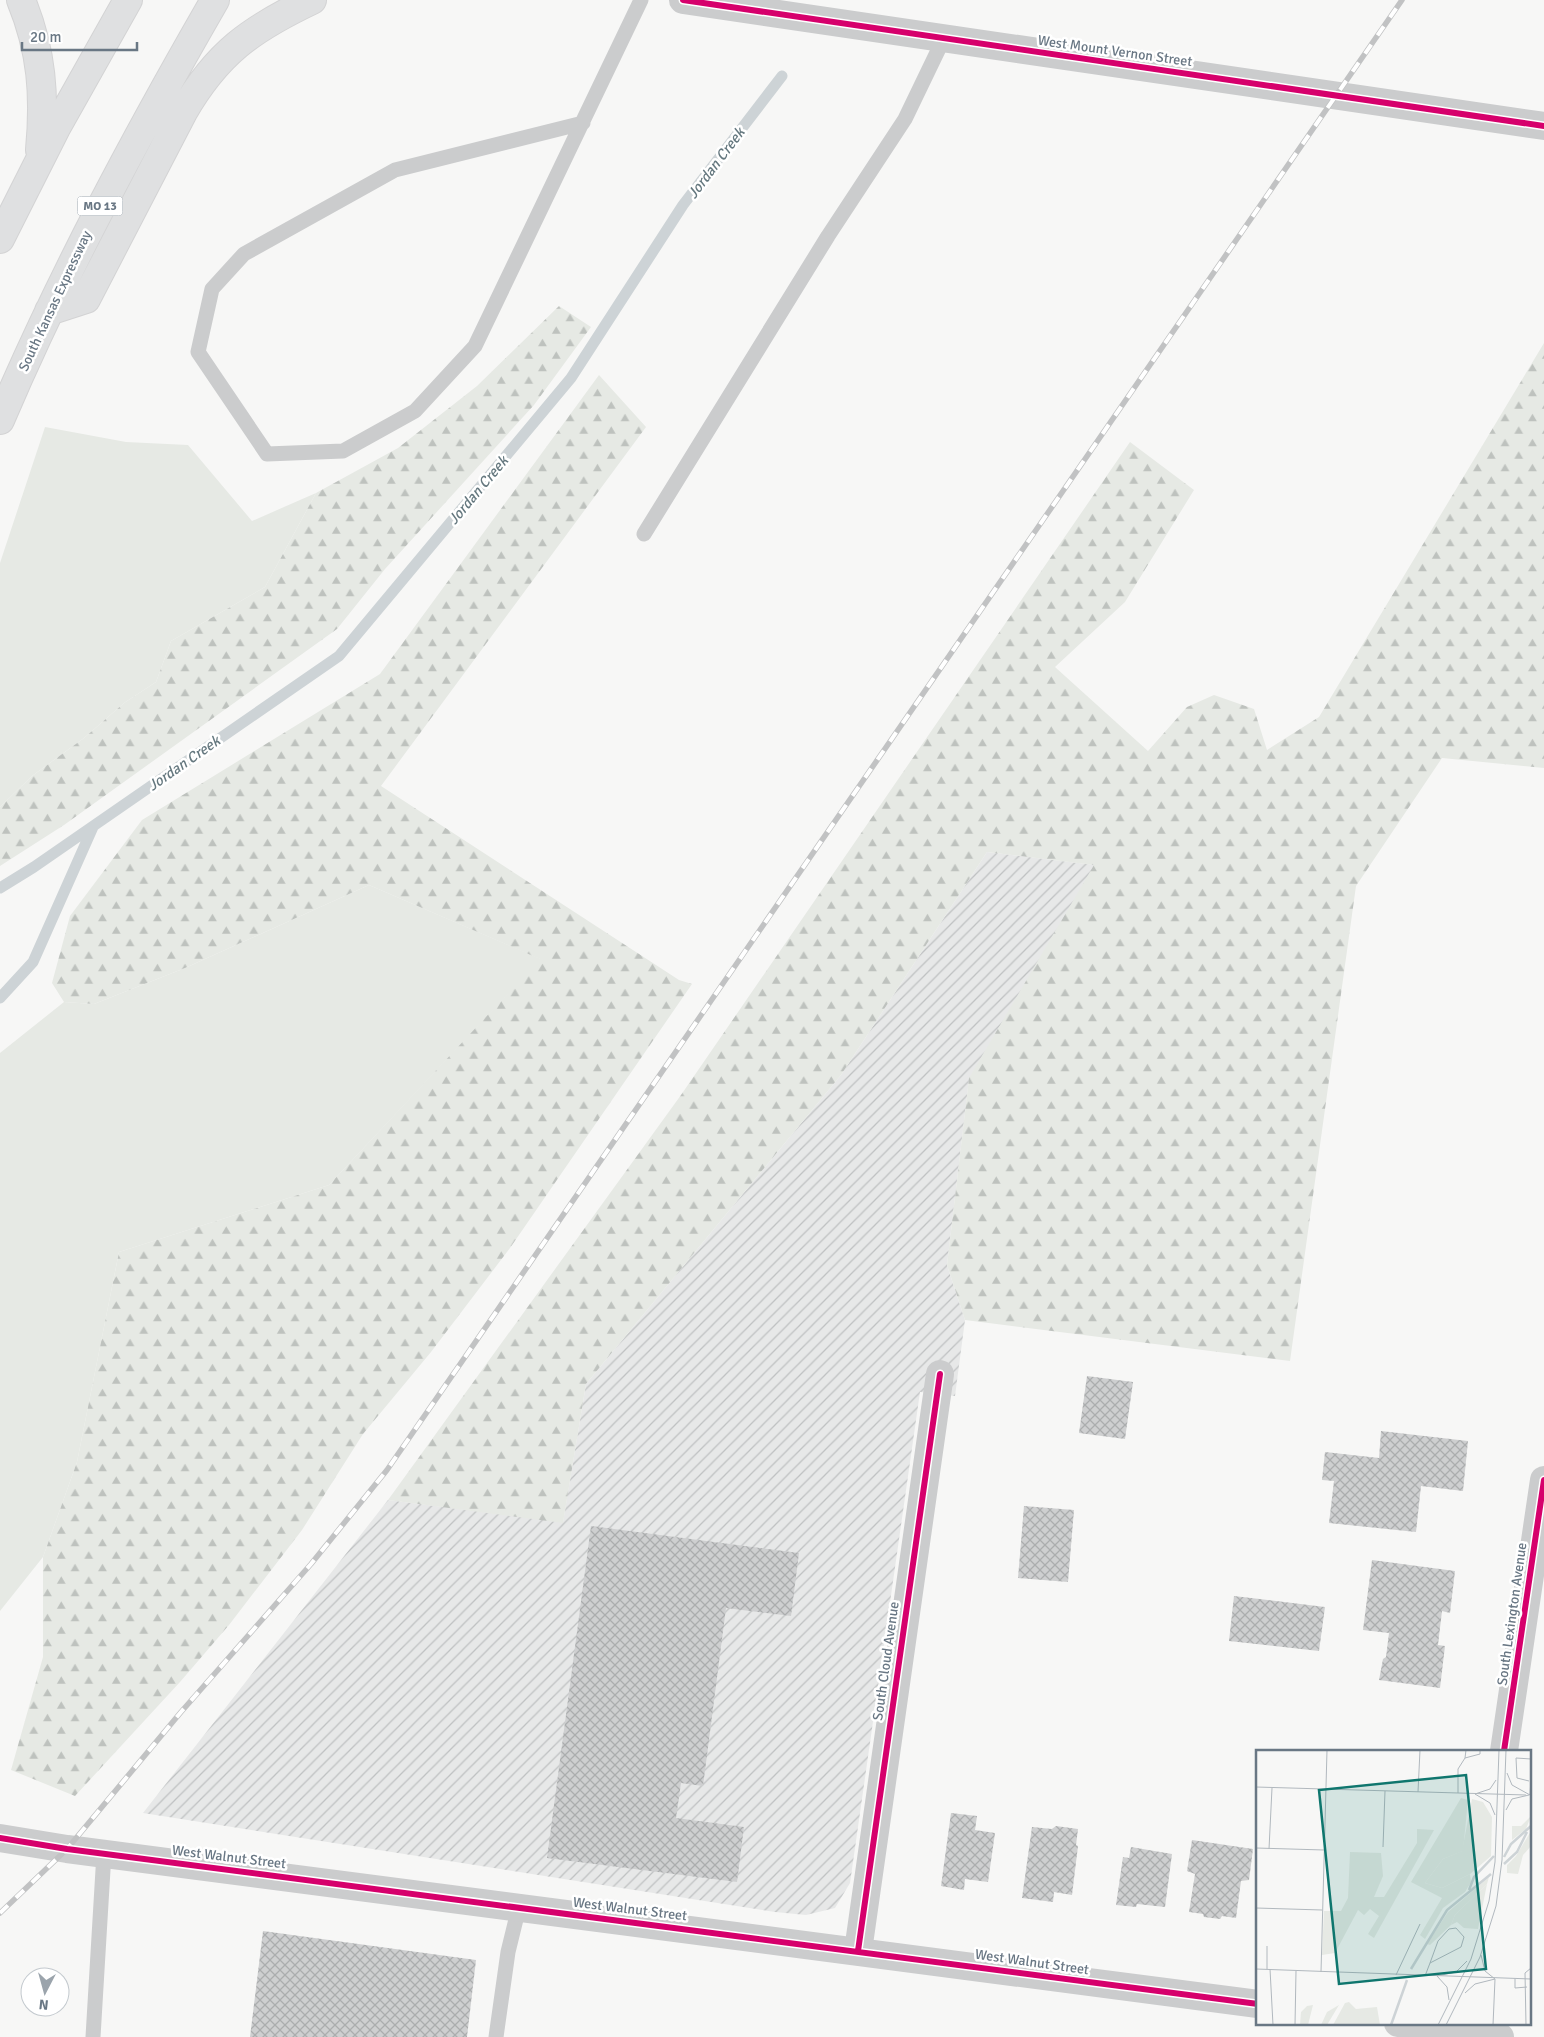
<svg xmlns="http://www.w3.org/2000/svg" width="1544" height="2037" font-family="Signika,sans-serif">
	<defs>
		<pattern id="industrial-furrows" width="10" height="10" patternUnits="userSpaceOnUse" patternTransform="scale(1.25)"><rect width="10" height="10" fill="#e7e8e8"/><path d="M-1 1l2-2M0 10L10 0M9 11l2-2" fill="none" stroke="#bfc1c2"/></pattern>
		<pattern id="forest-firs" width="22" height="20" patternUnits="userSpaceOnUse" patternTransform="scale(1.25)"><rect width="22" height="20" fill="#e6e9e4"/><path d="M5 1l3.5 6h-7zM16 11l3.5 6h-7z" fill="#bec2be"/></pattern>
		<pattern id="building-cross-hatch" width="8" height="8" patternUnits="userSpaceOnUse" patternTransform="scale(1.25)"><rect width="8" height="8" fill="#cecfd0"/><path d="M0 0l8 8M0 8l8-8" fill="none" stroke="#abadae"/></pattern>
	</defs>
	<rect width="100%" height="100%" fill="#f7f7f6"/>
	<path fill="url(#industrial-furrows)" d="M987 852 1095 865 969 1079 947 1265 965 1320 955 1396 920 1392 850 1883 835 1908 806 1915 775 1912 143 1813 388 1500 563 1522 586 1384 841 1075Z"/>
	<path fill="#e6e9e4" d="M45 427 126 442 188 445 252 521 316 493 265 587 171 641 156 682 124 703 84 738 32 776 0 807V563Z
		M369 885 541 959 329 1185 119 1252 77 1462 43 1557 0 1611V1053L64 1002 94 1004 185 968Z"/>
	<path fill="url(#forest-firs)" d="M559 306 591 327 534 405 385 569 337 629 64 825 0 866V807L32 776 84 738 124 703 156 682 171 641 265 587 316 493 398 448 477 386Z
		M1544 343V768L1442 758 1356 886 1290 1361 965 1320 947 1265 969 1078 1094 865 987 852 841 1075 586 1384 563 1523 388 1500 681 1095 1130 442 1194 490 1125 602 1055 667 1148 751 1187 707 1214 695 1254 709 1267 750 1319 717Z
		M599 375 646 427 381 786 679 980 692 984 510 1248 431 1352 363 1434 302 1530 229 1625 180 1682 75 1796 11 1770 43 1657V1557L77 1462 119 1252 329 1185 540 959 369 885 185 968 94 1004 64 1002 52 983 70 916 142 820 380 674Z"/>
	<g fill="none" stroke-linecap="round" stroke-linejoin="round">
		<path stroke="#cdd3d6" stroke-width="11" d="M0 888 34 867 339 656 571 378 683 205 782 76
			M0 998 33 962 93 827"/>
	</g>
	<path fill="url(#building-cross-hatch)" d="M1087 1376 1133 1382 1125 1439 1079 1433Z
		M1381 1431 1468 1441 1463 1491 1421 1486 1416 1532 1329 1523 1334 1481 1322 1480 1325 1452 1379 1458Z
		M1024 1506 1074 1510 1068 1582 1018 1578Z
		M591 1526 799 1553 791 1616 726 1608 703 1786 681 1783 676 1818 744 1827 737 1882 547 1858Z
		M1372 1560 1455 1571 1450 1613 1442 1611 1438 1645 1445 1646 1440 1688 1379 1680 1383 1659 1386 1657 1389 1633 1363 1630Z
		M1234 1596 1325 1607 1319 1651 1229 1641Z
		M951 1813 977 1816 975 1830 995 1833 988 1882 965 1879 964 1890 941 1886Z
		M1056 1826 1078 1829 1076 1845 1078 1846 1072 1895 1054 1892 1053 1902 1022 1898 1032 1827 1052 1829Z
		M1192 1840 1253 1849 1249 1880 1241 1881 1236 1918 1222 1916 1220 1919 1204 1917 1203 1914 1189 1912 1195 1874 1187 1871Z
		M1131 1847 1172 1854 1165 1907 1137 1904 1136 1907 1116 1905 1123 1857 1129 1858Z
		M263 1931 476 1960 467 2037H250Z"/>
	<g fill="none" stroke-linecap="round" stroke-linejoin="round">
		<defs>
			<path id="primary" d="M21 0C42 51 45 96 40 150
				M0 239 56 128 128 0
				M49 311 86 299 183 112C217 53 251 29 312 0
				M0 420C62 275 136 137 215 0"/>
		</defs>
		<use href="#primary" stroke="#d3d3d4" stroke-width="30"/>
		<path stroke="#cbcccd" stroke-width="15" d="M583 123 395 170 244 254 212 289 198 352 267 454 343 451 415 411 475 346 641 0
			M644 534 828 236 905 119 944 38
			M93 2037 104 1853
			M496 2037 508 1952 519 1907"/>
		<path stroke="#cbcccd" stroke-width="28" d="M1504 1751 1544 1480
			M0 1838 67 1849 1258 2004
			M858 1951 940 1374
			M1398 2023 1500 2037"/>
		<path stroke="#cbcccd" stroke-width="28" d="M683 0 1544 126"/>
		<use href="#primary" stroke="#dfe0e1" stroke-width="28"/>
		<defs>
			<path id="rail" d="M0 1913 67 1849 181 1712 311 1564 387 1470 1402 0"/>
		</defs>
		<use href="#rail" stroke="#c1c2c3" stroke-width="5.5"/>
		<use href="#rail" stroke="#fff" stroke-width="4" stroke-dasharray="11" stroke-linecap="butt"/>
		<defs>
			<path id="cycleway" d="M683 0 1544 126
				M1504 1751 1544 1480
				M0 1838 67 1849 1258 2004
				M858 1951 940 1374"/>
		</defs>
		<use href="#cycleway" stroke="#fff" stroke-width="9"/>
		<use href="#cycleway" stroke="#d6006c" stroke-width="6"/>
	</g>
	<g text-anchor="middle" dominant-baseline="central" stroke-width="5" stroke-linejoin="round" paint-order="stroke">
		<rect fill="#fff" stroke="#96a0a9" stroke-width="1" x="77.5" y="196.5" width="45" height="19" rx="4"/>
		<g font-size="12" font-weight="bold" fill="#697784">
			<text x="100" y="206">MO 13</text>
		</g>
		<g font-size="14" fill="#697784" stroke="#fff">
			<text transform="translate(1115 51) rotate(8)">West Mount Vernon Street</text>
			<text transform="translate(55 301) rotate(-65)">South Kansas Expressway</text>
			<text transform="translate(1512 1614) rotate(-82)">South Lexington Avenue</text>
			<text transform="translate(886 1661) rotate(-82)">South Cloud Avenue</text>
			<text transform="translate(229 1857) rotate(7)">West Walnut Street</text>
			<text transform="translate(630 1909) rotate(7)">West Walnut Street</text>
			<text transform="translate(1032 1962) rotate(8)">West Walnut Street</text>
		</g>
		<g font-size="15" font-style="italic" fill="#65787f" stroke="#fff">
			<text transform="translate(716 163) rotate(-53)">Jordan Creek</text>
			<text transform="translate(478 490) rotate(-50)">Jordan Creek</text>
			<text transform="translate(184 763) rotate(-35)">Jordan Creek</text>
		</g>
	</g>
	<g transform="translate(1256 1750)">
		<rect width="275" height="275" fill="#f7f7f6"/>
		<path d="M216 49 227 52 236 67 235 106 214 124 186 138 169 133 187 109 206 101ZM231 134 222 179 208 178 201 172 195 175 199 165Z" fill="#e6e9e4"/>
		<path d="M205 48 212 50 207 101 187 109 169 133 186 138 214 124 215 132 209 142 187 158 169 189 164 185 186 148 155 132ZM275 66 270 79 256 90V76H265ZM161 79 178 80 118 188 112 184 123 166 114 159 108 165 102 160 79 203 66 205 68 161H85L92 148 94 102 125 103 127 126 118 147H128L161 93ZM275 81V96L267 105 262 124 251 123V115L260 106ZM233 127 231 134 199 165 195 175 174 195 171 194 192 162ZM93 252 100 259 121 257 124 275H77L89 253ZM57 255 52 275H44L45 262 51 256ZM83 255 71 275H65L71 262Z" fill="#e6e9e4"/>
		<path fill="none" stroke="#cdd3d6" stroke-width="2.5" d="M248 107 255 94 275 76M248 114 261 102 271 82M213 140 218 127 238 106M155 219 191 160 235 124M135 275 151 230"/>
		<path fill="none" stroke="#b1b8be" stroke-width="1" d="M209 8 224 4V0M251 23 256 35 274 45M273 31 261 28 260 8 275 9M0 37 270 45M162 42 164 0M202 43V19L209 8 210 0M219 44 234 53 239 65M219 44 234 39 240 30M274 45 275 29M250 60 256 49 273 45M127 97 129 41M0 98 68 100M13 99 16 38M0 158 66 160M225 205 229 221 239 229M0 219 275 229M11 219V196M14 219 17 275M65 222 71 0M140 225 164 174M169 226 174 213 182 191 193 179 200 178 208 187 205 197 174 213M181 226 200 222 211 211M181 226 191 237 193 250M259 229V238L271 237M209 243 219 234 239 229M39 275 40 221M182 275 215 209 233 151 239 112 243 0M190 275 224 207 240 156 246 110 250 0M237 275 239 229M270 275 269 223 275 218"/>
		<path fill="#0f766e" fill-opacity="0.15" stroke="#0f766e" stroke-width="2.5" d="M210 25 230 219 83 234 63 40Z"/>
		<rect width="275" height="275" fill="none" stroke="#697784" stroke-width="2.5"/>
	</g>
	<g transform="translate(45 1992) rotate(186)"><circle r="24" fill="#ffffff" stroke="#c3c9ce"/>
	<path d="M0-4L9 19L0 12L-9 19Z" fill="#9ba4ac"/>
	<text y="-8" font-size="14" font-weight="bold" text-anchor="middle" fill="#697784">N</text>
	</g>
	<path d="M22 42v8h115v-8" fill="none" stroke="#697784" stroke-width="2.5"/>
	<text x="30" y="42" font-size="15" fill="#697784" stroke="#ffffff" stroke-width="4" paint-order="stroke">20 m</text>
</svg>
